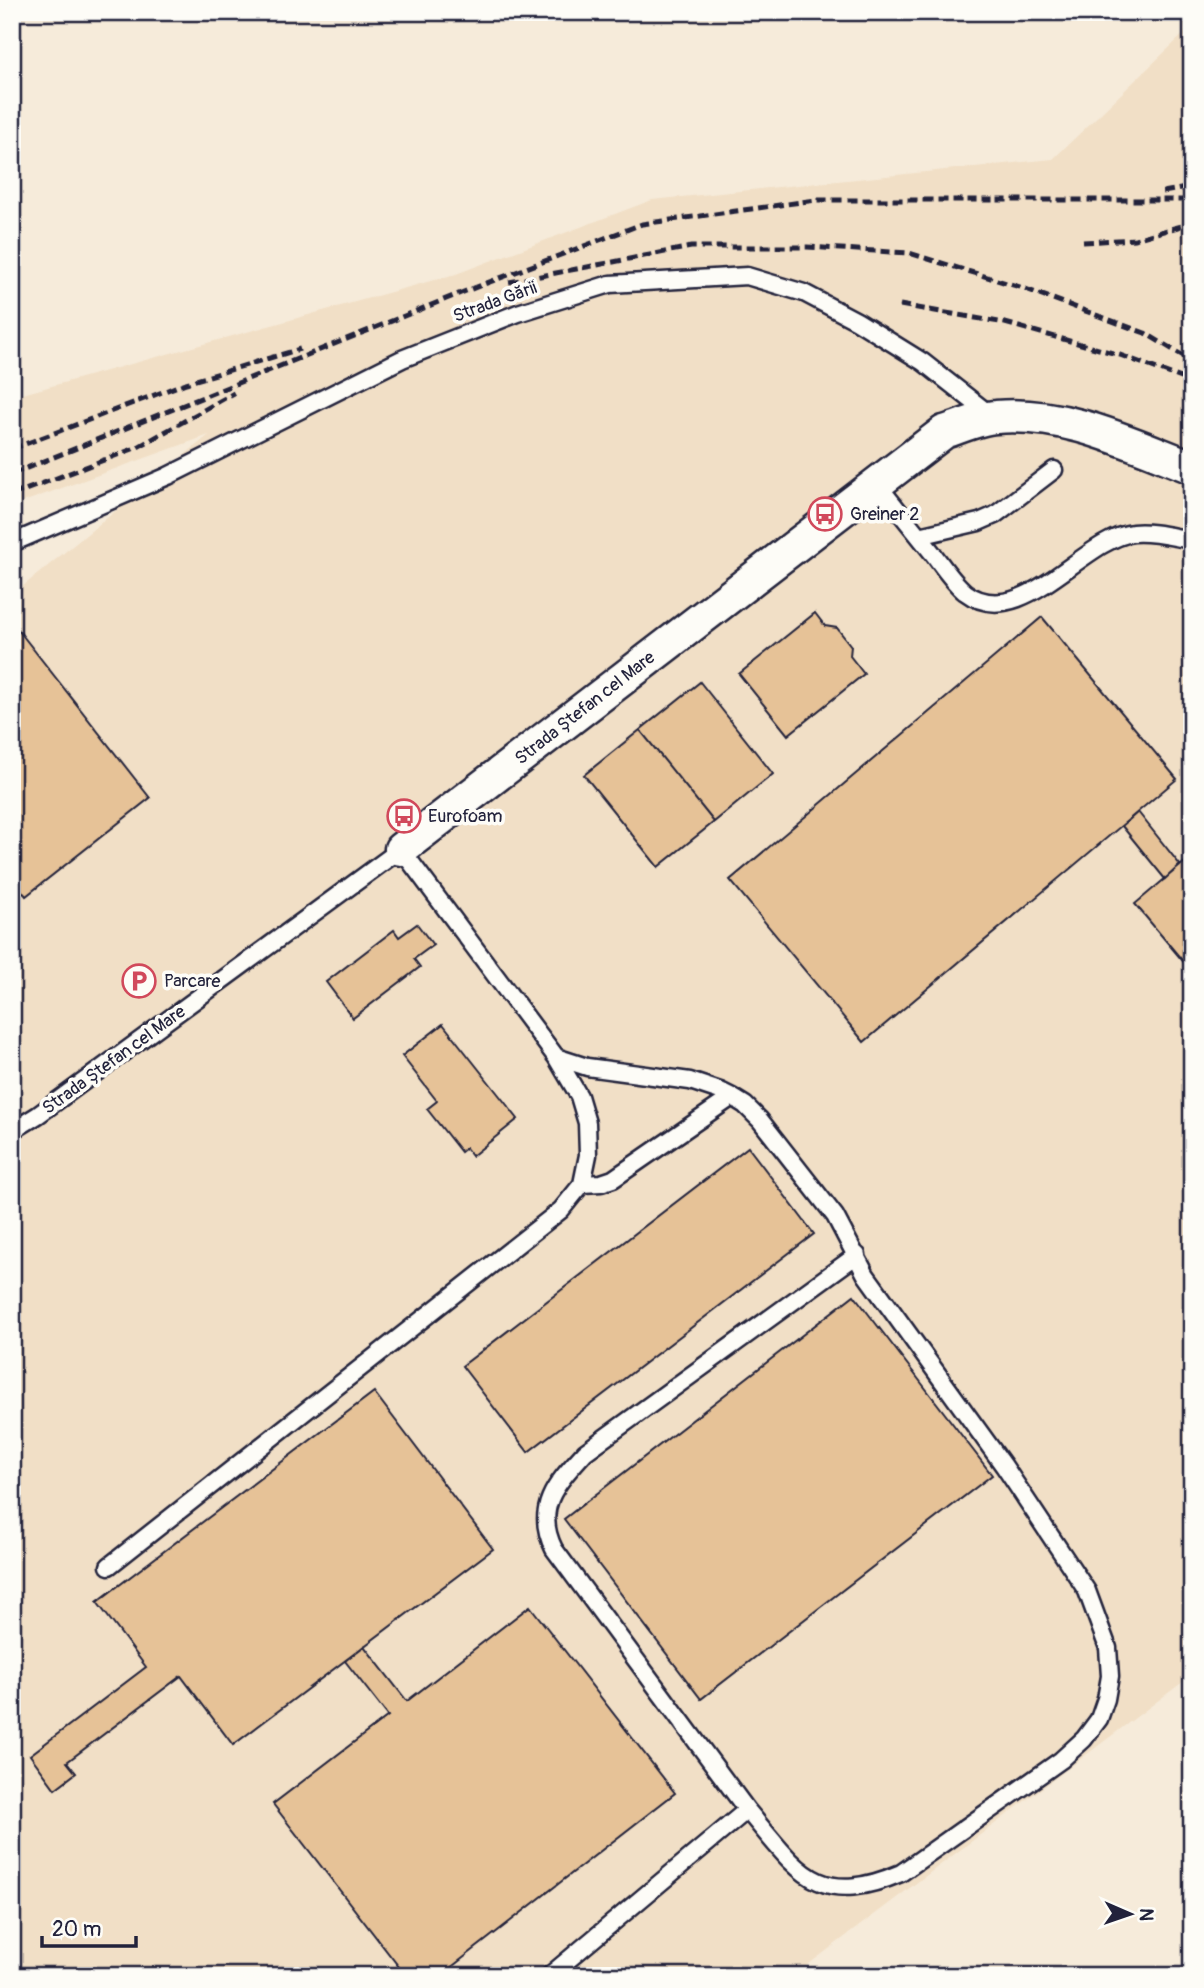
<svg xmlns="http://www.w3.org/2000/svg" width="1204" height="1988" font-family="Pangolin,sans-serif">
	<rect width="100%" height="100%" fill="#f6ebda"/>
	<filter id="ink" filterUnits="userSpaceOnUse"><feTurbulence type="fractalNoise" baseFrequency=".0143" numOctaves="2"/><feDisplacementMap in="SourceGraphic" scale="14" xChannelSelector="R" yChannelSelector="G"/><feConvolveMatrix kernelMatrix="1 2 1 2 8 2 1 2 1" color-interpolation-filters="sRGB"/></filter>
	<g filter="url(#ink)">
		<path fill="#f1dfc6" d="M1192 26V1675L793 1976H12V595L209 435 12 506V397L456 274 652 200 1053 159Z"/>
		<path fill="#e6c297" stroke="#22223b" stroke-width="2" d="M815 613 825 626 837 628 851 646 850 656 864 674 788 735 739 674Z
			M1042 617 1177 779 864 1042 730 880Z
			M12 622 150 798 26 896 12 879Z
			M700 682 773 774 714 822 640 730Z
			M640 730 714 822 658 867 584 775Z
			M1138 812 1180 865 1165 879 1122 826Z
			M1192 856V972L1135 904Z
			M417 924 433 945 414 959 420 967 353 1018 326 982 394 930 399 937Z
			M443 1024 518 1119 472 1156 466 1148 461 1152 427 1109 437 1101 402 1056Z
			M748 1147 814 1234 528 1452 462 1366Z
			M854 1295 992 1475 701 1699 564 1519Z
			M374 1392 493 1549 233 1745 181 1676 67 1762 76 1773 55 1789 30 1755 146 1667 97 1602Z
			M530 1606 675 1793 440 1976H406L273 1804 388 1716 345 1661 364 1646 407 1701Z"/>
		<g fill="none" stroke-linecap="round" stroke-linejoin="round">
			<defs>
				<path id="lane" d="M877 484C896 508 915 531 934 555 943 567 953 582 965 592 1020 634 1082 539 1133 533 1152 531 1173 537 1192 540
					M919 536 979 522 995 515 1054 470
					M12 543 168 476 402 359 518 313 610 284 747 276 804 293 857 321 923 362 993 417
					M12 1131 38 1115 401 849 556 1057 587 1067 690 1081 720 1091 732 1097 745 1105 760 1120 835 1216 866 1275 1004 1466 1087 1591 1108 1648 1110 1676 1106 1699 1099 1719 1084 1739 1061 1760 901 1873C816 1909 798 1870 747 1810L549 1976
					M582 1184 601 1183 613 1179 732 1097
					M109 1566 561 1210 582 1184 588 1155 587 1123 579 1096 556 1057
					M747 1810 554 1549C533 1507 557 1483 585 1452L857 1255"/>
				<path id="street" d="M401 849 944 432C960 427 979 418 996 417 1065 411 1129 443 1192 467"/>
			</defs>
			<use href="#lane" stroke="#22223b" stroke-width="21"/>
			<use href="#street" stroke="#22223b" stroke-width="37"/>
			<use href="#lane" stroke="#fdfcf7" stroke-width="16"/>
			<use href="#street" stroke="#fdfcf7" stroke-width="32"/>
			<path stroke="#22223b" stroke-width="5" stroke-dasharray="10 5" stroke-linecap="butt" d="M1163 192 1192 187
				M1083 242 1135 239 1192 223
				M509 282 691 247H807L909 253 1023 288 1145 333 1192 361
				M900 305 1005 323 1120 355 1192 382
				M12 449 186 383 300 349
				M12 474 466 291 642 224 816 200H1192
				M12 495 138 447 234 393"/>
		</g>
	</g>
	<defs>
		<symbol id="bus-ring" viewBox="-11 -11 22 22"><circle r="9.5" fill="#fdfcf7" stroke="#d1495b" stroke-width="1.5"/><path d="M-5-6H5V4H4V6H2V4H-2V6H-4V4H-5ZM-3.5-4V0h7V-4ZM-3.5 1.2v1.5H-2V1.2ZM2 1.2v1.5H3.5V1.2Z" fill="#d1495b"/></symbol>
		<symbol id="parking-ring" viewBox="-11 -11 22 22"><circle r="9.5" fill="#fdfcf7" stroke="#d1495b" stroke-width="1.5"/><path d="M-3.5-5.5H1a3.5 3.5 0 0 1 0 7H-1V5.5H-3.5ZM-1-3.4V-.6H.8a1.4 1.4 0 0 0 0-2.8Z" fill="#d1495b"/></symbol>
	</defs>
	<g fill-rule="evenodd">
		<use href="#bus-ring" x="806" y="495" width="38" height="38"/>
		<use href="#bus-ring" x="385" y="797" width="38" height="38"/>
		<use href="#parking-ring" x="120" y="962" width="38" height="38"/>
	</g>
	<g text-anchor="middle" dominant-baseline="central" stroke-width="7" stroke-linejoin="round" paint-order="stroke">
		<g font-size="18" fill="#22223b" stroke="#fdfcf7">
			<text transform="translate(495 302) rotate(-20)">Strada Gării</text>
			<text transform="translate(585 708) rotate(-38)">Strada Ștefan cel Mare</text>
			<text transform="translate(114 1060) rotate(-36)">Strada Ștefan cel Mare</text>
		</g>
		<g font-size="18" fill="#22223b" stroke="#fdfcf7" text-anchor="start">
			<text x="850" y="514">Greiner 2</text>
			<text x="428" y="816">Eurofoam</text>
			<text x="164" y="981">Parcare</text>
		</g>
	</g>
	<rect width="1204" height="1988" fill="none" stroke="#fdfcf7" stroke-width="42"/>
	<rect x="21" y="21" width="1162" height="1946" fill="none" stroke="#22223b" stroke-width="2.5" filter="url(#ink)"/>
	<g transform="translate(1130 1914) rotate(92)" stroke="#fdfcf7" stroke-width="5" paint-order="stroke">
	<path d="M0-5L12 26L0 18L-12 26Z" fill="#22223b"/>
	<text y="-10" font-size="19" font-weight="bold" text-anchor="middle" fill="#22223b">N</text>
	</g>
	<path d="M42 1936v10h94v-10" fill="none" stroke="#22223b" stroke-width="3.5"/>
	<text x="52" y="1936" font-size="21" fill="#22223b" stroke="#fdfcf7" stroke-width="5" paint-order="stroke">20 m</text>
</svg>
